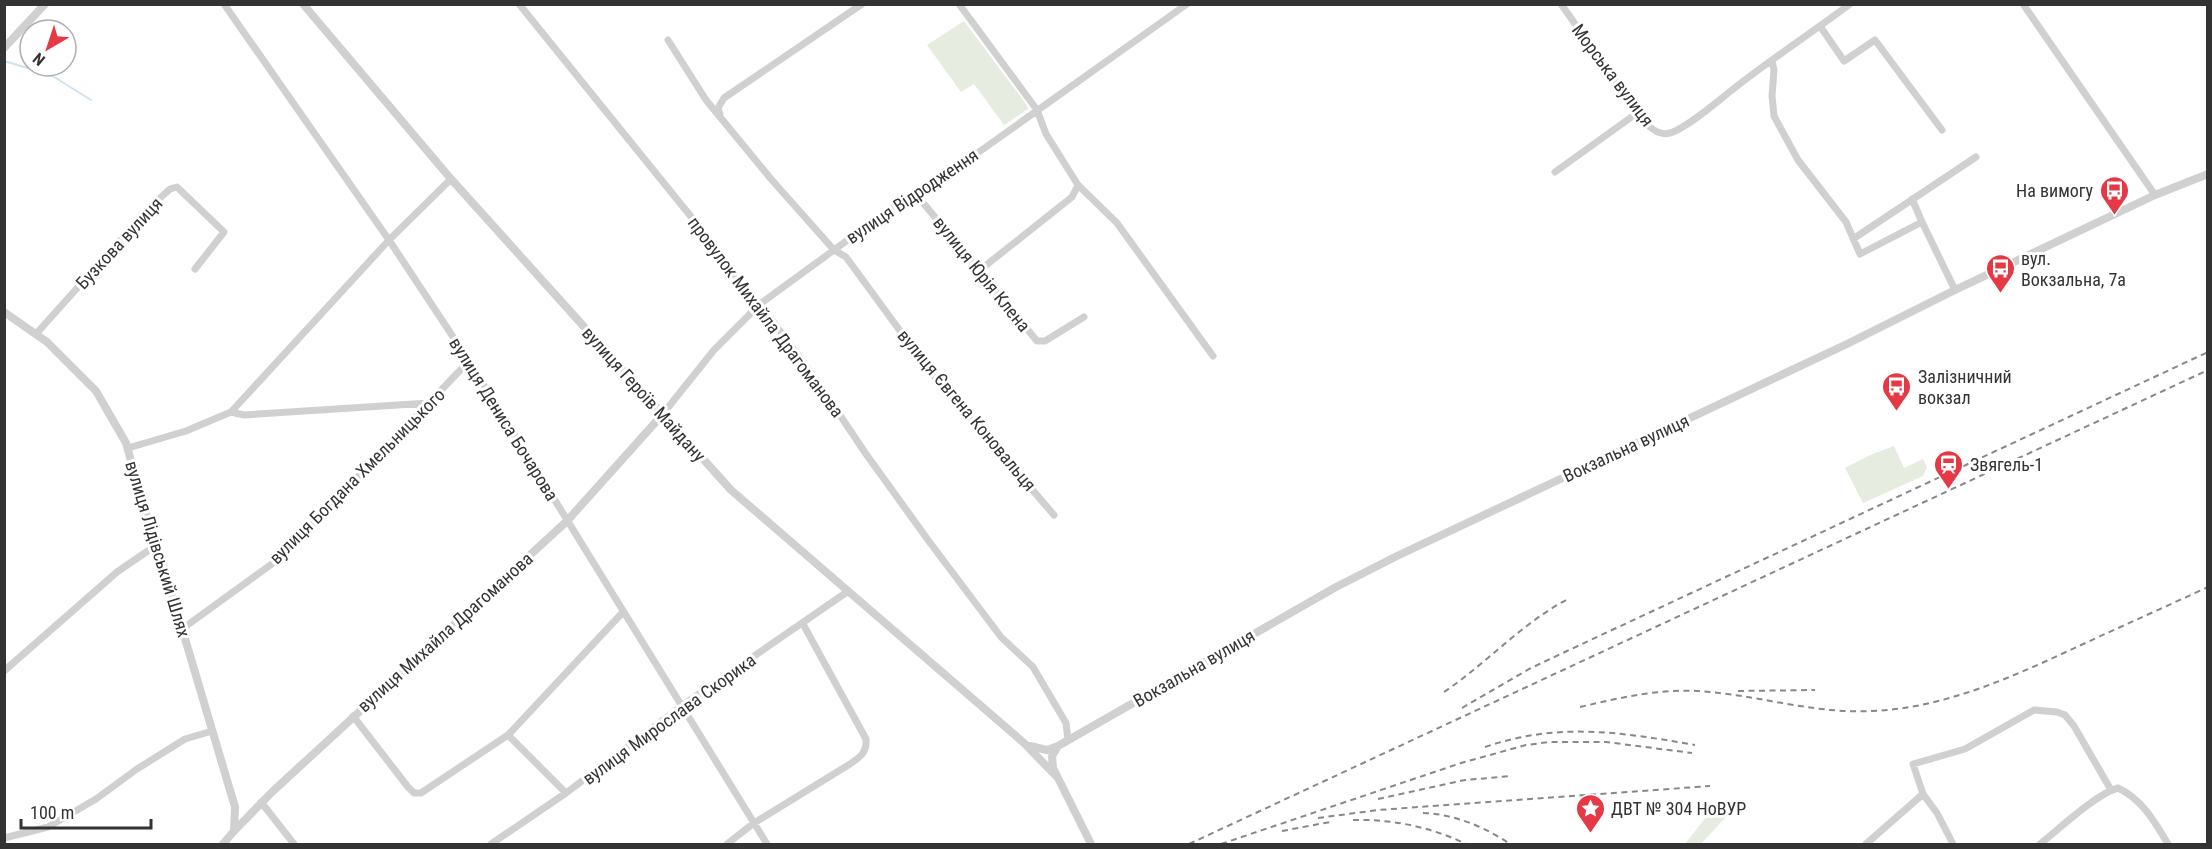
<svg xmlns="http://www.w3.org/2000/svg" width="2212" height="849" font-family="'Roboto Condensed',sans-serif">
	<rect width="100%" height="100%" fill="#fff"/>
	<path fill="#e6ecdf" d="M964 21 1026 104 1028 109 1004 125 974 84 961 92 927 45Z
		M1894 446 1904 468 1923 459 1927 467 1923 476 1863 503 1845 468 1870 455Z
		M1734 802 1737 807 1723 820 1701 844H1685L1710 812Z"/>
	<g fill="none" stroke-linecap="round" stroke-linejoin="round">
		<path stroke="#cfe2ee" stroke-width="2" d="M4 61 51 75 91 100"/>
		<path stroke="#d0d0d0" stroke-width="7" d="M224 4 389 240 469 361 767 844
			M519 4 701 229 746 290 760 304 815 378 866 454 928 540 1001 637 1033 667 1066 723 1068 740
			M959 4 1037 110 1046 134 1078 185 1117 223 1213 356
			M1561 4 1644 122C1653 130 1661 137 1673 132 1694 123 1722 97 1741 83 1776 56 1814 31 1850 4
			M2023 4 2155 195
			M1820 26 1844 61 1875 40 1942 130
			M668 40 706 100 771 179 834 250 846 257 928 369 1054 515
			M1772 61 1774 70 1772 96 1774 116 1798 160 1846 222 1860 254 1922 222 1955 290
			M720 114 718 108 724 98 862 4
			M1555 172 1637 113
			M915 193 1037 341H1045L1084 317
			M1912 199 1922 222
			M1853 239 1976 157
			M980 270 1072 197 1078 185
			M36 334 148 209 170 189 177 187 224 232 195 269
			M231 412 389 240 451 179
			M662 415 714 350 760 304 893 207 955 169 1187 4
			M128 448 186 431 231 412 244 415 429 403
			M182 629 280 558 469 361
			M4 671 117 572 155 546
			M353 716 408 787 414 793H421L508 735 623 612
			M508 735 566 793
			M261 802 294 844
			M4 838 48 827 96 799 137 769 185 739 212 731
			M491 844 566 793 683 705 847 592
			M727 844 754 823 850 764C860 757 867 753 866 739L803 624
			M1866 844 1923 794
			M1953 844 1937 813 1923 794 1913 764 1965 749 2034 710 2057 712 2065 715 2074 726 2111 790
			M2040 844C2059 829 2096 794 2118 788 2142 799 2155 822 2168 844"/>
		<path stroke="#d0d0d0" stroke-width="8" d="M303 4 451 179 731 490 1024 743 1058 778
			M4 48 45 4
			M4 312 47 342 96 391 126 443 155 546 167 578 235 807 234 831
			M1030 746 1047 750 1058 746 1052 756 1053 768 1091 844
			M1058 746 1336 587 1397 556 1847 344 1955 290 2155 195 2208 174
			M223 844 234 831 272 792 567 521 662 415"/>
		<path stroke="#888" stroke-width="2" stroke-dasharray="6 4.5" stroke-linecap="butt" d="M1738 691 1815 690
			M1444 692C1487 663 1522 623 1568 599
			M1580 707C1623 697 1665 687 1710 692 1764 697 1817 714 1872 711 1946 708 2014 676 2079 646 2122 626 2165 607 2208 587
			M1462 708 1529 669 1567 651 2208 352
			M1485 747C1559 722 1620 732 1695 745
			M1378 799 1465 780 1512 776
			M1423 813C1454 814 1485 827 1510 844
			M1318 818 1378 810 1710 786
			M1353 820C1392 819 1431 827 1466 844
			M1282 831 1330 822
			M1189 844 2208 370
			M1221 844 1461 763 1526 745 1550 742H1606L1692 753"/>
	</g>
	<defs>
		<symbol id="bus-pin" viewBox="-11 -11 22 30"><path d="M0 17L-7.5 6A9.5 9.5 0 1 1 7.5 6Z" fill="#e63946" stroke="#fff"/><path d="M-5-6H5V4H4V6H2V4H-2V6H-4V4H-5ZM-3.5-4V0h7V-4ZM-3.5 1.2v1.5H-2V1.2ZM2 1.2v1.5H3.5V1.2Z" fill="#fff"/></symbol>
		<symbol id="station-pin" viewBox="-11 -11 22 30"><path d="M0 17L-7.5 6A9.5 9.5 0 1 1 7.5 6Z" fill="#e63946" stroke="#fff"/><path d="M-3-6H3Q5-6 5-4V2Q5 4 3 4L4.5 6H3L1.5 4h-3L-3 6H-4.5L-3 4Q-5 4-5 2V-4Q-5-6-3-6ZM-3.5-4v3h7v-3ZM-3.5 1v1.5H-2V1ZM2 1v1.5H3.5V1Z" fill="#fff"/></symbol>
		<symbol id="sight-pin" viewBox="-11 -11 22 30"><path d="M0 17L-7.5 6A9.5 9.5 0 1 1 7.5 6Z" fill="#e63946" stroke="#fff"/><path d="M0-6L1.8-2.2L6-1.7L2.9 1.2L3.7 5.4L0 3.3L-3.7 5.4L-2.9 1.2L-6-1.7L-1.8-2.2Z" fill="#fff"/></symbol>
	</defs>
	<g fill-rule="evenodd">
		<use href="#bus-pin" x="2098" y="174" width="33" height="45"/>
		<use href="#bus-pin" x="1984" y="252" width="33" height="45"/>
		<use href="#bus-pin" x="1880" y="370" width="33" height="45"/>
		<use href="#station-pin" x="1932" y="448" width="33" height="45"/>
		<use href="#sight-pin" x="1574" y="792" width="33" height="45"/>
	</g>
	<g text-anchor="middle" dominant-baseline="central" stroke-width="6" stroke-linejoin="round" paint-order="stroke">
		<g font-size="18" fill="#333" stroke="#fff">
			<text transform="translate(1613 75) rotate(53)">Морська вулиця</text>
			<text transform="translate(912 196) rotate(-34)">вулиця Відродження</text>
			<text transform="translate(119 243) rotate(-47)">Бузкова вулиця</text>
			<text transform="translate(982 274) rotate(51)">вулиця Юрія Клена</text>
			<text transform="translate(766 317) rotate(53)">провулок Михайла Драгоманова</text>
			<text transform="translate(644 394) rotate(48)">вулиця Героїв Майдану</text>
			<text transform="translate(967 410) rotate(50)">вулиця Євгена Коновальця</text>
			<text transform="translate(504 419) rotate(58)">вулиця Дениса Бочарова</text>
			<text transform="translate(1626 448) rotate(-25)">Вокзальна вулиця</text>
			<text transform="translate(357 476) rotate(-45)">вулиця Богдана Хмельницького</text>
			<text transform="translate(158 549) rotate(73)">вулиця Лідівський Шлях</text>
			<text transform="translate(445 632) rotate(-42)">вулиця Михайла Драгоманова</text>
			<text transform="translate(1194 668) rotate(-30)">Вокзальна вулиця</text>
			<text transform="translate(669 719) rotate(-36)">вулиця Мирослава Скорика</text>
		</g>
		<g font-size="18" fill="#333" stroke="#fff" text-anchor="start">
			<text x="2093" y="190" text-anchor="end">На вимогу</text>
			<text x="2021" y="258">вул.<tspan x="2021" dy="21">Вокзальна, 7а</tspan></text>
			<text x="1918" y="376">Залізничний<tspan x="1918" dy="21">вокзал</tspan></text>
			<text x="1970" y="464">Звягель-1</text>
			<text x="1611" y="808">ДВТ № 304 НоВУР</text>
		</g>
	</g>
	<rect width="2212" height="849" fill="none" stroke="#333333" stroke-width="12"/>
	<g transform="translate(48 48) rotate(219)"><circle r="28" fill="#ffffff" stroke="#adadad" stroke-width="1.5"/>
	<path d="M0-4.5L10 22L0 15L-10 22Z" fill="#e63946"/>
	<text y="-9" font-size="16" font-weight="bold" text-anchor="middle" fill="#333333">N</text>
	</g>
	<path d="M21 819v9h130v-9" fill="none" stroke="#333333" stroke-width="3"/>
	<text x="30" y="819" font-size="18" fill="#333333" stroke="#ffffff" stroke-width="4.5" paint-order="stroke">100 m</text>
</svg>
